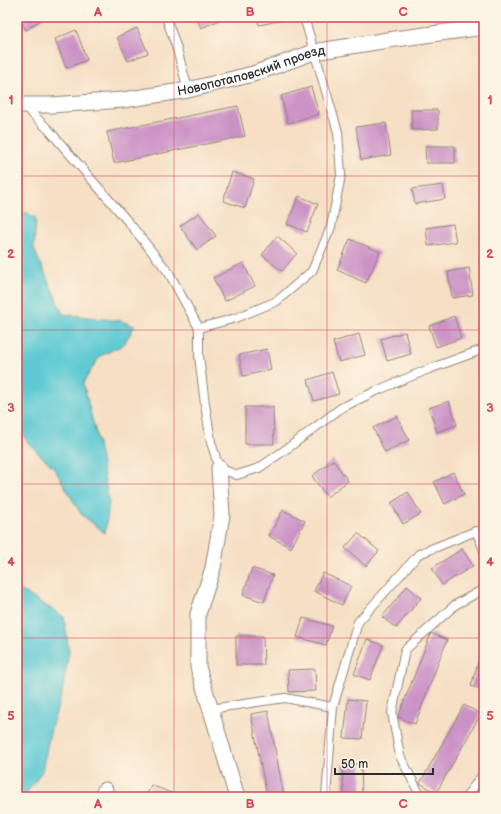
<svg xmlns="http://www.w3.org/2000/svg" width="501" height="814" font-family="'Balsamiq Sans',sans-serif">
	<rect width="100%" height="100%" fill="#fcf5e5"/>
	<filter id="ink" filterUnits="userSpaceOnUse"><feTurbulence type="fractalNoise" baseFrequency=".025" numOctaves="2"/><feDisplacementMap in="SourceGraphic" scale="8" xChannelSelector="R" yChannelSelector="G"/><feConvolveMatrix kernelMatrix="1 2 1 2 8 2 1 2 1" color-interpolation-filters="sRGB"/></filter>
	<filter id="wash" filterUnits="userSpaceOnUse"><feTurbulence type="fractalNoise" baseFrequency=".012" numOctaves="4" result="noise"/><feDisplacementMap in="SourceGraphic" scale="16" xChannelSelector="R" yChannelSelector="G"/><feGaussianBlur stdDeviation="0.9" result="paint"/><feColorMatrix in="noise" values="0 0 0 0 0 0 0 0 0 0 0 0 0 0 0 0 0 1.4 0 .05"/><feComposite in="paint" operator="in"/></filter>
	<g filter="url(#wash)">
		<rect width="100%" height="100%" fill="#f6dfc4"/>
		<path fill="#5ecad4" stroke="#447a80" d="M17 208 36 218 34 249 63 314 121 321 135 326 123 345 100 356 83 383 96 434 109 502 105 533 81 514 54 468 28 443 17 426Z
			M17 588 64 617 69 651 62 693 51 728 42 771 24 797H17Z"/>
		<g id="blocks">
			<path fill="#cb92c6" d="M18 17H45L26 30Z
				M196 17H219L220 20 201 28Z
				M257 17H287L288 19 259 25Z
				M137 28 148 53 128 61 117 37Z
				M76 30 87 60 66 68 55 39Z
				M311 87 319 114 288 123 281 96Z
				M238 106 245 136 114 163 107 132Z
				M411 110H438V129L412 130Z
				M386 123 391 155 361 160 356 127Z
				M425 146H455V163H426Z
				M232 172 254 179 245 208 223 201Z
				M443 185 445 199 415 204 412 189Z
				M299 196 318 204 307 232 287 224Z
				M199 213 216 236 197 250 180 226Z
				M453 224 456 242 428 246 426 228Z
				M277 236 297 253 282 271 262 255Z
				M350 239 380 252 366 283 337 270Z
				M243 263 255 286 225 301 213 278Z
				M469 268 473 295 452 298 448 272Z
				M454 316 461 338 436 347 429 326Z
				M405 332 411 354 387 361 381 339Z
				M359 334 365 355 339 362 333 342Z
				M267 349 271 370 243 376 239 355Z
				M332 372 339 394 314 401 308 380Z
				M484 382V400H483L480 383Z
				M449 401 457 425 437 432 429 408Z
				M245 407H273L274 444H245Z
				M397 416 409 440 385 452 373 428Z
				M333 460 348 481 327 497 312 476Z
				M453 472 464 494 445 504 434 482Z
				M408 492 421 514 403 524 391 503Z
				M283 510 305 521 291 548 269 536Z
				M358 533 379 551 366 566 345 548Z
				M462 549 473 566 442 585 432 568Z
				M252 568 273 575 264 602 243 595Z
				M323 573 351 586 342 605 314 591Z
				M407 586 421 598 396 628 382 617Z
				M303 618 332 626 326 645 297 637Z
				M431 633 447 640 415 724 398 717Z
				M236 636H263L264 665H236Z
				M367 639 383 645 370 680 354 674Z
				M484 643V690L471 686Z
				M315 669 316 691 289 692 288 670Z
				M348 699 366 701 362 739 344 738Z
				M464 705 481 714 436 793 420 783Z
				M268 711 284 797H267L251 714Z
				M361 764 362 797H344L342 765Z
				M151 785 174 794 173 797H146Z"/>
		</g>
	</g>
	<g filter="url(#ink)">
		<use href="#blocks" fill-opacity="0" stroke="#908578" stroke-width="1"/>
		<g fill="none" stroke-linecap="round" stroke-linejoin="round">
			<defs>
				<path id="service" d="M166 17 177 49 188 90
					M24 106 48 129 130 224 169 273 199 328V356L205 404 211 442 219 468 237 475 259 468 292 445 341 408 376 391 429 369 484 349
					M199 328 236 318 277 301 312 271 331 227 341 175 338 132 304 17
					M210 709 285 698 333 707
					M326 797 333 707 358 622 419 554 476 531 484 550
					M421 797 400 756 392 713 405 650 455 605 484 589
					M466 797 484 773"/>
				<g id="minor">
					<path id="s1" d="M17 105H51L123 100 188 90 253 74 314 52 388 40 484 27"/>
					<path d="M219 468 222 515 213 568 198 614V667L237 797"/>
					<path d="M102 797 105 790"/>
				</g>
			</defs>
			<use href="#service" stroke="#908578" stroke-width="10"/>
			<use href="#minor" stroke="#908578" stroke-width="17"/>
			<use href="#service" stroke="#fff" stroke-width="8"/>
			<use href="#minor" stroke="#fff" stroke-width="15"/>
		</g>
	</g>
	<path fill="none" stroke="#d1495b" stroke-width="1" stroke-opacity="0.55" d="M174 17V797M327 17V797M17 176H484M17 330H484M17 484H484M17 638H484"/>
	<g text-anchor="middle" dominant-baseline="central" stroke-width="3.5" stroke-linejoin="round" paint-order="stroke">
		<g font-size="13" fill="#2b2b2b" stroke="#fcf5e5">
			<text stroke="none"><textPath href="#s1" startOffset="238">Новопотаповский проезд</textPath></text>
		</g>
	</g>
	<rect width="501" height="814" fill="none" stroke="#fcf5e5" stroke-width="44"/>
	<path d="M335 768v6h98v-6" fill="none" stroke="#2b2b2b" stroke-width="2"/>
	<text x="341" y="768" font-size="12" fill="#2b2b2b" stroke="#fcf5e5" stroke-width="3" paint-order="stroke">50 m</text>
	<rect x="22" y="22" width="457" height="770" fill="none" stroke="#d1495b" stroke-width="1.5"/>
	<g font-size="13" text-anchor="middle" font-weight="bold" fill="#d1495b">
		<text x="98" y="16">A</text>
		<text x="250" y="16">B</text>
		<text x="403" y="16">C</text>
		<text x="11" y="104">1</text>
		<text x="490" y="104">1</text>
		<text x="11" y="258">2</text>
		<text x="490" y="258">2</text>
		<text x="11" y="412">3</text>
		<text x="490" y="412">3</text>
		<text x="11" y="566">4</text>
		<text x="490" y="566">4</text>
		<text x="11" y="720">5</text>
		<text x="490" y="720">5</text>
		<text x="98" y="808">A</text>
		<text x="250" y="808">B</text>
		<text x="403" y="808">C</text>
	</g>
</svg>
